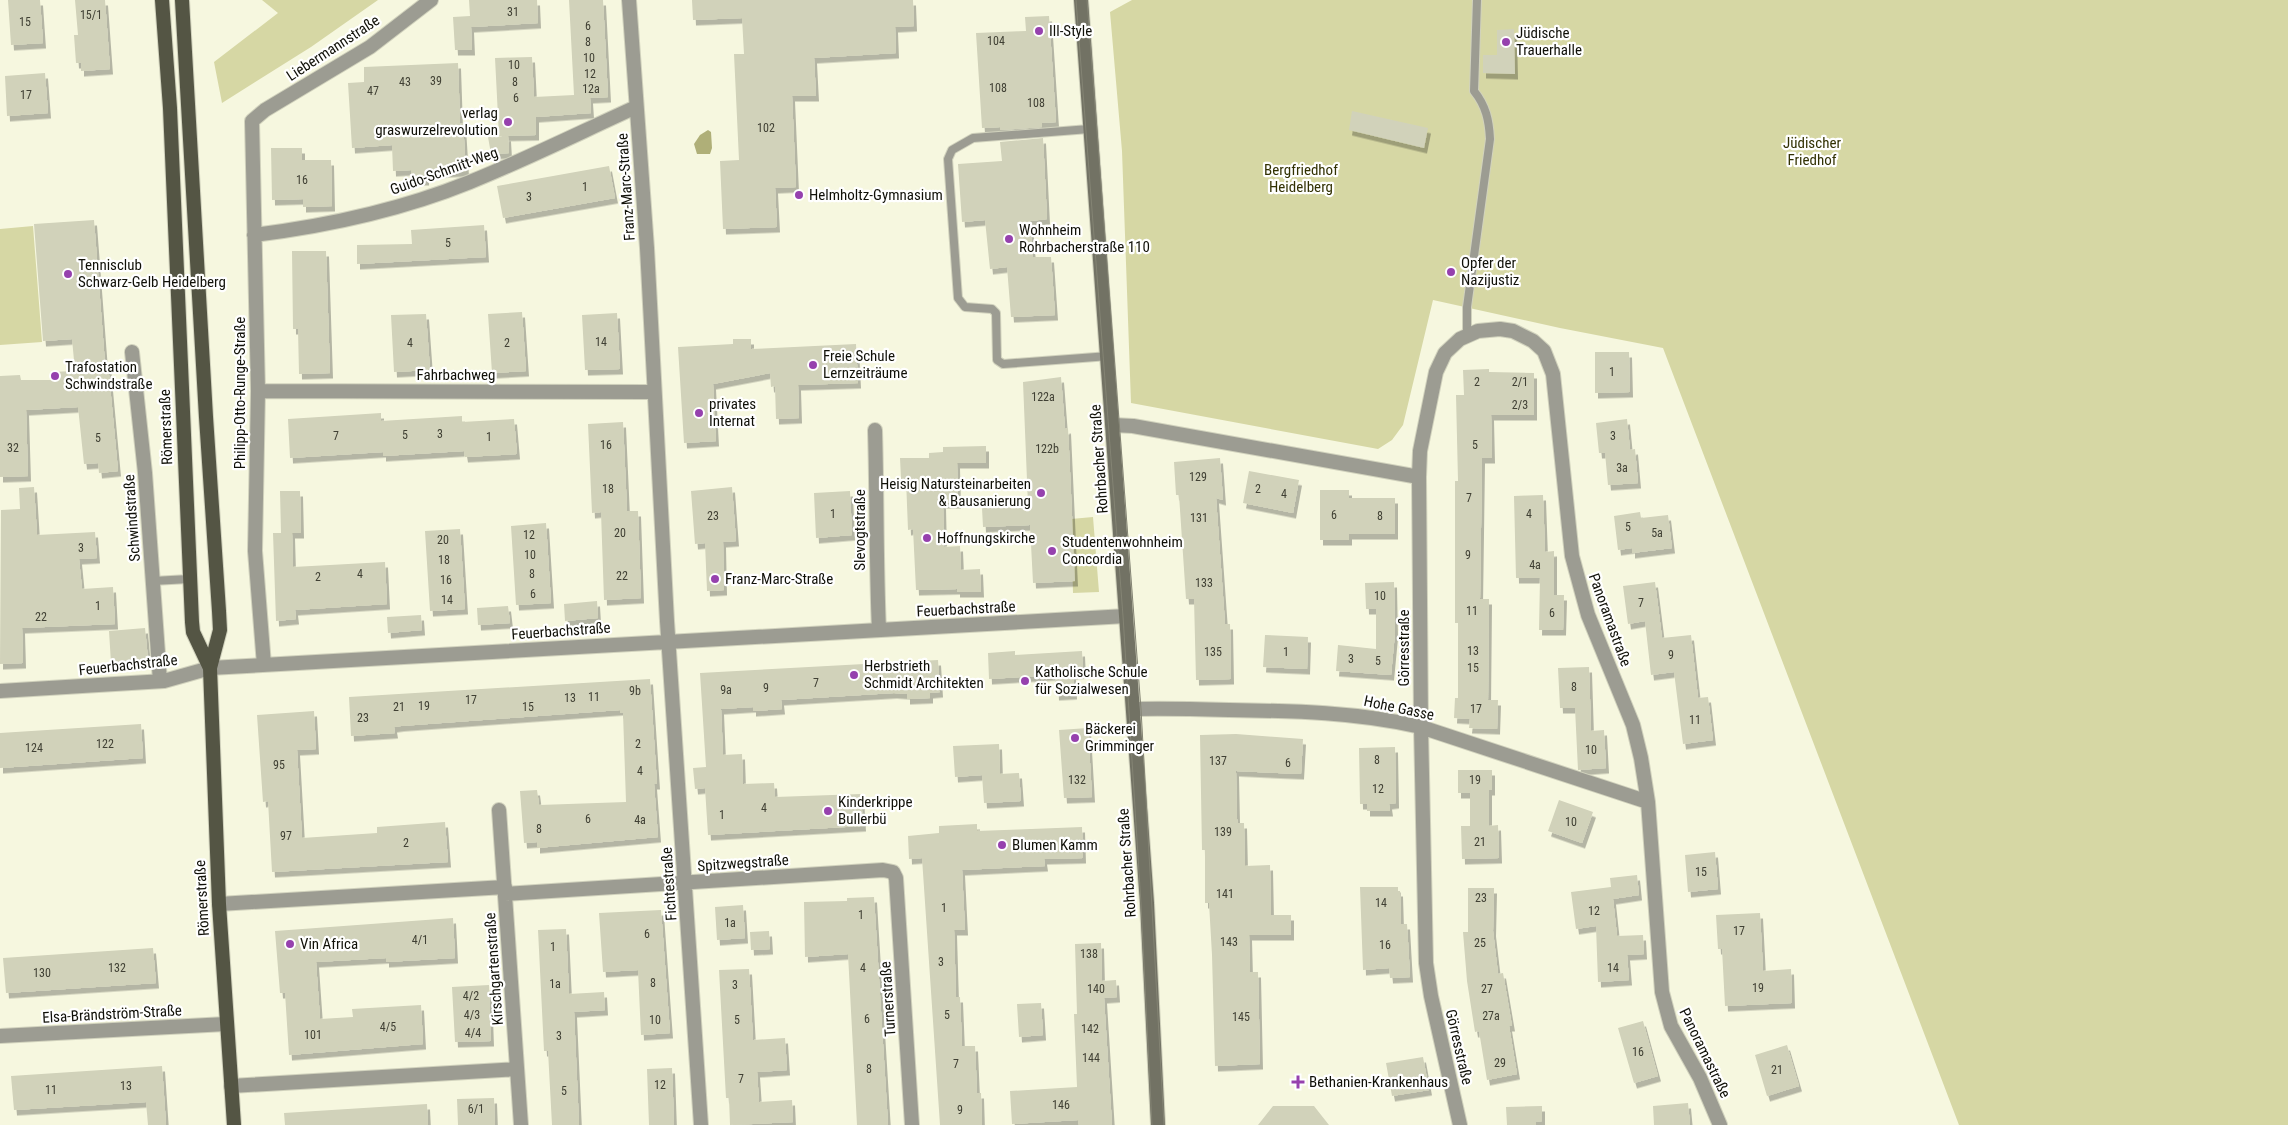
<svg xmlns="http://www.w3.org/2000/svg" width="2288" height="1125" font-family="'Roboto Condensed',sans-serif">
	<defs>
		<filter id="shadow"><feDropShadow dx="3" dy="5.5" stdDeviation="0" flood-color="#0004"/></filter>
	</defs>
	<rect width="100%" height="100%" fill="#f6f7df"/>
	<path fill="#d6d7a4" d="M262 0H378L311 47 222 103 214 62 278 13Z
		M1132 0H2288V1125H1959L1663 348 1560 328 1433 300 1403 425 1392 440 1378 449 1131 403 1122 151 1110 12Z
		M33 226 42 342 0 345V229Z
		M1093 517 1099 592 1073 593 1071 519Z"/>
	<path fill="#afaf78" d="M708 130 711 132 712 148 710 154H697L694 144 700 135Z"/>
	<path fill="#d1d2ba" filter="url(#shadow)" d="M8 0H40L43 43 11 45Z
		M75 0H105L110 69 81 71V63H76L74 35H78Z
		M469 0H537L538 23 471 27 472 50H455L453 17 470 16Z
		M569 0H603L608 97 590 98 591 113 536 117V135L499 136 495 58 532 57 534 97 574 95Z
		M692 0H913L914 26 895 27 896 53 814 58 816 96H792L796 187 775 188 777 227 723 229 720 161 739 160 734 54H744L742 18 693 20Z
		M1049 16 1056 122 1042 123V127L1000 130V127L982 128 976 33 1026 31 1025 17Z
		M1514 29 1515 74 1483 73V55H1497V30Z
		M458 63 460 123H463L466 171 426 173V180H411V170L393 171 392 145 352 148 348 83 364 82V67Z
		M45 73 48 113 7 116 5 76Z
		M1352 111 1428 128 1424 148 1349 130Z
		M508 136 509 153 491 154 488 137Z
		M1043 138 1047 219 1030 221 1033 257H1051L1055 315 1011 317 1007 267 990 269 985 220 962 222 958 164 1002 161 1000 142Z
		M271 148H302V160H331L332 206 303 207V199L272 200Z
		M609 166 615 198 503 218 497 186Z
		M94 220 105 364H108L118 471 99 473 98 463 84 464 78 407 26 410 28 476 0 477V376L20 375 21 380H52L51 372 75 371 72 339 43 341 34 224Z
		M484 225 486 257 357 264V245L412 244 411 230Z
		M292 251H326L330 373 299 374 298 329H293Z
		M522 312 526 371 492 373 488 314Z
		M617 313 620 369 585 370 582 315Z
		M426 314 430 370 394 372 391 315Z
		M733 339H751V349L856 344 858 383 798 385 799 418 776 419 775 386 771 387 770 373 713 384 716 441 684 443 678 347 733 344Z
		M1595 352H1629L1630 392 1595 393Z
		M1489 369V372L1534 373V415H1491L1492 458H1482L1480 599H1489L1488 700H1498L1497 729 1469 728 1470 719 1454 718 1455 698H1458V623H1455V481H1458L1456 395H1464L1463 370Z
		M1061 377 1065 429 1068 428 1075 581 1033 583 1030 525 983 527 982 508 1028 505 1023 382Z
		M381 413V421L462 416V422L514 419 517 454 465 457 464 451 383 456V452L290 458 288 419Z
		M1627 419 1630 450 1635 449 1638 483 1608 485 1605 453H1599L1596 423Z
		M623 422 627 511H638L641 598 604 600 601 512 592 513 588 424Z
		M986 446V463H957L958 503H943L944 547 960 546 961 570 980 569 981 592H957V589L916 590 913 529 908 530 906 479H901L900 458H929V453L943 452V447Z
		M1220 458 1223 500 1216 498 1225 624H1230L1231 679 1196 680 1194 599H1186L1179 495H1176L1174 462Z
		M1249 471 1299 480 1293 513 1243 503Z
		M34 487 37 535 95 532 97 558 79 559 82 589 113 587 115 624 22 628 23 663 0 664 1 510 20 509 19 488Z
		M732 487 736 541 723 542 724 590 707 591 705 543 695 544 691 491Z
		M1320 490H1349V498H1395V534H1349V540H1320Z
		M280 491H300L301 533H292L293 567 385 562 387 604 295 610 296 619 276 621 273 533H290H281Z
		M850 491 852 535 816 538 814 493Z
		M1543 495 1545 552 1554 551V595H1564L1563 630H1539L1540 578H1516L1514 496Z
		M1640 512 1641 518 1668 515 1672 548 1632 553V548L1618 550 1614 516Z
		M546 523 551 603 516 605 511 526Z
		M460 529 465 609 430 611 425 531Z
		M1394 582 1395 633 1391 675 1336 671 1338 645 1376 649V609H1366L1365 583Z
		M1655 582 1662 638 1691 635 1698 698 1708 697 1713 740 1683 744 1674 672 1651 675 1645 621 1628 624 1623 586Z
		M597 601 598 618 565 621 564 604Z
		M508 606 510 623 478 625 477 608Z
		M421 615 422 630 388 633 387 617Z
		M145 628 148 660 111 663 109 631Z
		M1265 635 1308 637 1307 669 1263 667Z
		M1015 651V655L1082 651 1083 673 1073 674 1074 694 1056 695 1055 675 989 679 988 653Z
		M938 660 940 692 930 693V698L907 699V694L894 693 781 700 782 709 753 711V707L721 709 723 755 742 754 743 784 774 783 775 797 861 794 863 826 708 835 705 788 695 789 693 768 706 767 700 673Z
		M1589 667 1591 731 1604 730 1606 768 1578 770 1575 708H1560L1558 668Z
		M650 679 657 784H654L658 837 537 848V842L524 843 520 791 537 790 539 805 626 802 623 713H620V710L401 726 394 727 395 733 351 736 349 697Z
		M314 711 316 749 297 750 302 838 377 833V827L445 822 448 862 272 872 268 801 263 802 257 715Z
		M141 724 143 758 0 768V733Z
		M1088 728 1092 797 1064 798 1059 730Z
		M1236 734 1303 739 1301 774 1236 771 1237 819 1238 823H1244L1245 866 1270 865 1271 915H1291V935H1249L1250 972H1258L1260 1064 1215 1066 1212 955 1209 903H1205V850H1202L1200 735Z
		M999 744 1000 774 1019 773 1021 801 984 803 982 775 955 777 953 746Z
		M1395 747 1396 803 1389 804 1390 811H1367V804H1360L1359 748Z
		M1458 770H1492V790H1489V826L1498 825 1499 858 1462 859 1461 826H1470V793H1458Z
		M1559 800 1593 812 1582 843 1548 831Z
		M977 824V831L1082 827 1083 858 1044 859 1045 866 962 870 965 930H954L956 997H960L962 1046H975L977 1093H981L982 1125H940L922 858 909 859 908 836 939 833V826Z
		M1715 852 1718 889 1688 892 1685 855Z
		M1637 875 1639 895 1613 899 1612 890 1617 936 1643 935 1644 954 1627 955 1629 980 1598 982 1596 926 1576 929 1571 892 1611 887 1610 878Z
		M1360 887H1398V891H1400L1401 924H1407L1410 977 1390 978 1389 968 1363 970Z
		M1468 888H1494L1493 931 1498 974 1503 973 1512 1026H1509L1517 1074 1487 1080 1479 1031 1475 1032 1467 981 1463 932H1468Z
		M874 897 888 1125H857L848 954 805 957 804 902 847 901V898Z
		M743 905 745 938 717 940 715 907Z
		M661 910 670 1033 641 1035 638 970 603 972 599 913Z
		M1760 913 1763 971 1791 969 1792 1003 1725 1006 1722 949H1718L1716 915Z
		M453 918 455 958 386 962V958L316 962 320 1019 353 1017 352 1009 421 1005 423 1044 289 1055 285 993H280L275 931Z
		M566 929 569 994 604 992 605 1010 574 1012 579 1125H552L548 1051H544L538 930Z
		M769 931 770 949 751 950 750 932Z
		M1101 943 1102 981 1116 980 1117 997 1104 998 1112 1125H1079L1078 1120 1012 1124 1010 1091 1077 1087 1074 1014H1077L1075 944Z
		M153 948 156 983 6 993 3 958Z
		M749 969 753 1040 785 1038 787 1070 757 1072 759 1102 792 1100 793 1122 730 1125 729 1098H726L719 970Z
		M489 985 491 1041 455 1042 452 987Z
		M1041 1003 1043 1035 1019 1037 1017 1004Z
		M1643 1021 1658 1076 1634 1083 1618 1028Z
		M1787 1045 1799 1086 1767 1096 1755 1055Z
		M1423 1057 1429 1090 1392 1096 1386 1063Z
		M162 1066 166 1125H148L146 1102 14 1110 11 1076Z
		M672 1068 674 1125H649L647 1069Z
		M494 1098 495 1125H458L457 1099Z
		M1688 1103 1690 1125H1654L1653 1106Z
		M427 1104 428 1125H285L284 1113Z
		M1273 1106H1314L1329 1125H1258Z
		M1542 1106V1121L1536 1122V1125H1507L1506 1107Z"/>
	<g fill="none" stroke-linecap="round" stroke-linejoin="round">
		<defs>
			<path id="service" d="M1089 129 973 138 952 150 948 159 958 298 965 307 992 309 996 313 997 360 1003 364 1109 356
				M1467 335V307L1490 139C1489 120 1486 106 1474 91L1477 0
				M153 581 189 579"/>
			<path id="minor" d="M629 0 647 248 667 621 701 1125
				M254 235C327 226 401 210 470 182 527 159 581 132 636 107
				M132 352 145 473 160 681
				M258 391 654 392
				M1113 425 1133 426 1419 477
				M875 430C877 497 876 563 879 630
				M264 665 255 551 258 391 252 121 265 110 370 47 431 0
				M0 691 164 681 210 668 1126 616
				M1133 709C1165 708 1197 709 1229 710 1294 711 1358 712 1421 727L1648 802
				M499 810 521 1125
				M505 894 883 870 893 872 896 878 912 1125
				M219 904 505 887
				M0 1036 226 1024
				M231 1086 517 1069
				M1460 1125 1431 996 1426 963 1421 727 1419 477 1420 451 1436 372 1445 353 1460 339 1478 331 1500 329 1513 331 1533 341 1544 351 1553 374 1572 556 1588 615 1633 725 1641 758 1648 802 1662 992 1667 1011 1671 1026 1700 1078 1720 1125"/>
			<path id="secondary" d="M1081 0 1147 903 1158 1125"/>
			<path id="primary" d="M162 0 170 108 192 622 193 632 210 668
				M182 0 206 417 219 611 220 630 210 668 219 904 234 1125"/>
		</defs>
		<use href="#service" stroke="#d1d2bd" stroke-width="10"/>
		<use href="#minor" stroke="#d1d2bd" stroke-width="16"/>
		<use href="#secondary" stroke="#d1d2bd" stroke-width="16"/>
		<use href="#primary" stroke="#d1d2bd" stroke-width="16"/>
		<use href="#service" stroke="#9c9c92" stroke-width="8"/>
		<use href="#minor" stroke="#9c9c92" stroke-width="14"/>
		<use href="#secondary" stroke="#727264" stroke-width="14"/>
		<use href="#primary" stroke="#545544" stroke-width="14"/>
		<path stroke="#848474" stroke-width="1" d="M1076 0 1123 616 1141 904 1152 1125
			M1087 0 1141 709 1164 1125"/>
	</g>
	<g fill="#9641ae" stroke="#fff" stroke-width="2">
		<circle cx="1039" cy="31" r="5"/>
		<circle cx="1506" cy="42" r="5"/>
		<circle cx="508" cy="122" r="5"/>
		<circle cx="799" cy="195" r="5"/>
		<circle cx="1009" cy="239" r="5"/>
		<circle cx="1451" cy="272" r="5"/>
		<circle cx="68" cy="274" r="5"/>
		<circle cx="813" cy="365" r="5"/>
		<circle cx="55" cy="376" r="5"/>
		<circle cx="699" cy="413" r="5"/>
		<circle cx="1041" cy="493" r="5"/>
		<circle cx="927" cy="538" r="5"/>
		<circle cx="1052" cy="551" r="5"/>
		<circle cx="715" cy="579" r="5"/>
		<circle cx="854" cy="675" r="5"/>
		<circle cx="1025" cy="681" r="5"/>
		<circle cx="1075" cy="738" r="5"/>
		<circle cx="828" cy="811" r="5"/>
		<circle cx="1002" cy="845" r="5"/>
		<circle cx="290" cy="944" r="5"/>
		<path d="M1295.5 1074.5h5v5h5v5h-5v5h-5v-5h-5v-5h5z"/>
	</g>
	<g text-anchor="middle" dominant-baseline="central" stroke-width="4.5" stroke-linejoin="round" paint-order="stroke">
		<g font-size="12" fill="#404034">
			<text x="513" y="12">31</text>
			<text x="91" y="15">15/1</text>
			<text x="25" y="22">15</text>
			<text x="588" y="26">6</text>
			<text x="996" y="41">104</text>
			<text x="588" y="42">8</text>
			<text x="589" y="58">10</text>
			<text x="514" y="65">10</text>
			<text x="590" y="74">12</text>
			<text x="436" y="81">39</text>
			<text x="405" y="82">43</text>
			<text x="515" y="82">8</text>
			<text x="998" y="88">108</text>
			<text x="591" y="89">12a</text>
			<text x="373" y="91">47</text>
			<text x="26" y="95">17</text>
			<text x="516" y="98">6</text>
			<text x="1036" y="103">108</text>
			<text x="766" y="128">102</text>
			<text x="302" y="180">16</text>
			<text x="585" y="187">1</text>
			<text x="529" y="197">3</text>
			<text x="448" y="243">5</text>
			<text x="601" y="342">14</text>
			<text x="410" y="343">4</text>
			<text x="507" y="343">2</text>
			<text x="1612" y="372">1</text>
			<text x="1477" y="382">2</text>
			<text x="1520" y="382">2/1</text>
			<text x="1043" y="397">122a</text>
			<text x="1520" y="405">2/3</text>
			<text x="440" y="434">3</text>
			<text x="405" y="435">5</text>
			<text x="336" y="436">7</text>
			<text x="1613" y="436">3</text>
			<text x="489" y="437">1</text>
			<text x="98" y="438">5</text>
			<text x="606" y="445">16</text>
			<text x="1475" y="445">5</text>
			<text x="13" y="448">32</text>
			<text x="1047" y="449">122b</text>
			<text x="1622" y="468">3a</text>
			<text x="1198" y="477">129</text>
			<text x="608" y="489">18</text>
			<text x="1258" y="489">2</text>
			<text x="1284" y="494">4</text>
			<text x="1469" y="498">7</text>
			<text x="833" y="514">1</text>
			<text x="1529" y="514">4</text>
			<text x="1334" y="515">6</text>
			<text x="713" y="516">23</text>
			<text x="1380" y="516">8</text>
			<text x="1199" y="518">131</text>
			<text x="1628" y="527">5</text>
			<text x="620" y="533">20</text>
			<text x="1657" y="533">5a</text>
			<text x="529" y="535">12</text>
			<text x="443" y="540">20</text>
			<text x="81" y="548">3</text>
			<text x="530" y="555">10</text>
			<text x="1468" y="555">9</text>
			<text x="444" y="560">18</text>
			<text x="1535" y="565">4a</text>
			<text x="360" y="574">4</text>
			<text x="532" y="574">8</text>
			<text x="622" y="576">22</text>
			<text x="318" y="577">2</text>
			<text x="446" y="580">16</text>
			<text x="1204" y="583">133</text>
			<text x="533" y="594">6</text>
			<text x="1380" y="596">10</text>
			<text x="447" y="600">14</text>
			<text x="1641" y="603">7</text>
			<text x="98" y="606">1</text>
			<text x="1472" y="611">11</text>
			<text x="1552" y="613">6</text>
			<text x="41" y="617">22</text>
			<text x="1473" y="651">13</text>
			<text x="1213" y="652">135</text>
			<text x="1286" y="652">1</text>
			<text x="1671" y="655">9</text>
			<text x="1351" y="659">3</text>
			<text x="1378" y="661">5</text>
			<text x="1473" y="668">15</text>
			<text x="816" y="683">7</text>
			<text x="1574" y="687">8</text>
			<text x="766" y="688">9</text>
			<text x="726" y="690">9a</text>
			<text x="635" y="691">9b</text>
			<text x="594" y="697">11</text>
			<text x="570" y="698">13</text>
			<text x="471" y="700">17</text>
			<text x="424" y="706">19</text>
			<text x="399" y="707">21</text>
			<text x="528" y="707">15</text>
			<text x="1476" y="709">17</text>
			<text x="363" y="718">23</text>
			<text x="1695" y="720">11</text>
			<text x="105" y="744">122</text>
			<text x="638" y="744">2</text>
			<text x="34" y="748">124</text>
			<text x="1591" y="750">10</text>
			<text x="1377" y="760">8</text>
			<text x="1218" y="761">137</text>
			<text x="1288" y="763">6</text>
			<text x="279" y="765">95</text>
			<text x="640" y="771">4</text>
			<text x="1077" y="780">132</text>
			<text x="1475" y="780">19</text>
			<text x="1378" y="789">12</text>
			<text x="764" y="808">4</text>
			<text x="722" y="815">1</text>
			<text x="588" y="819">6</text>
			<text x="640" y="820">4a</text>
			<text x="1571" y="822">10</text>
			<text x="539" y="829">8</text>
			<text x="1223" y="832">139</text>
			<text x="286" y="836">97</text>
			<text x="1480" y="842">21</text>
			<text x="406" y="843">2</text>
			<text x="1701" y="872">15</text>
			<text x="1225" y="894">141</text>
			<text x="1481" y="898">23</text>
			<text x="1381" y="903">14</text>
			<text x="944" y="908">1</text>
			<text x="1594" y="911">12</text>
			<text x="861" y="915">1</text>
			<text x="730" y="923">1a</text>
			<text x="1739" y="931">17</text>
			<text x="647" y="934">6</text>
			<text x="420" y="940">4/1</text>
			<text x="1229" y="942">143</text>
			<text x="1480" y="943">25</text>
			<text x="1385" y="945">16</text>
			<text x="553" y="947">1</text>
			<text x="1089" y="954">138</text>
			<text x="941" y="962">3</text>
			<text x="117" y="968">132</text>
			<text x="863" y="968">4</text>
			<text x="1613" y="968">14</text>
			<text x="42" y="973">130</text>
			<text x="653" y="983">8</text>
			<text x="555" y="984">1a</text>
			<text x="735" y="985">3</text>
			<text x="1758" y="988">19</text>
			<text x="1096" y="989">140</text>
			<text x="1487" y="989">27</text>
			<text x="471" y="996">4/2</text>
			<text x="472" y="1015">4/3</text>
			<text x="947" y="1015">5</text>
			<text x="1491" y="1016">27a</text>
			<text x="1241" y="1017">145</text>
			<text x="867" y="1019">6</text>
			<text x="655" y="1020">10</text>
			<text x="737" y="1020">5</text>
			<text x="388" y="1027">4/5</text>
			<text x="1090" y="1029">142</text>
			<text x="473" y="1033">4/4</text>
			<text x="313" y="1035">101</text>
			<text x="559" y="1036">3</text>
			<text x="1638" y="1052">16</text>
			<text x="1091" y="1058">144</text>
			<text x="1500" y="1063">29</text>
			<text x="956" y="1064">7</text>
			<text x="869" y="1069">8</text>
			<text x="1777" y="1070">21</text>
			<text x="741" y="1079">7</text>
			<text x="660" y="1085">12</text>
			<text x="126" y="1086">13</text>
			<text x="51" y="1090">11</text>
			<text x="564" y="1091">5</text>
			<text x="1061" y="1105">146</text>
			<text x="476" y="1109">6/1</text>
			<text x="960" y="1110">9</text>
		</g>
		<g font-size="15" fill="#101008" stroke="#fff" text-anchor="start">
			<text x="1049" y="31">Ill-Style</text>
			<text x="1516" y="33">Jüdische<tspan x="1516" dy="17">Trauerhalle</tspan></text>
			<text x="498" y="113" text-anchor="end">verlag<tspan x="498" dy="17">graswurzelrevolution</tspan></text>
			<text x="809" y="195">Helmholtz-Gymnasium</text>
			<text x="1019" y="230">Wohnheim<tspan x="1019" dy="17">Rohrbacherstraße 110</tspan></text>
			<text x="1461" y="263">Opfer der<tspan x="1461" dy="17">Nazijustiz</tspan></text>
			<text x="78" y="265">Tennisclub<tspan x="78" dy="17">Schwarz-Gelb Heidelberg</tspan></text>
			<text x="823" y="356">Freie Schule<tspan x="823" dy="17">Lernzeiträume</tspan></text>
			<text x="65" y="367">Trafostation<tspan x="65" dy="17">Schwindstraße</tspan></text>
			<text x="709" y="404">privates<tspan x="709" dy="17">Internat</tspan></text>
			<text x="1031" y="484" text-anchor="end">Heisig Natursteinarbeiten<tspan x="1031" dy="17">&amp; Bausanierung</tspan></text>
			<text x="937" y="538">Hoffnungskirche</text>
			<text x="1062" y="542">Studentenwohnheim<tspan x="1062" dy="17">Concordia</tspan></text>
			<text x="725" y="579">Franz-Marc-Straße</text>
			<text x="864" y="666">Herbstrieth<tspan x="864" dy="17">Schmidt Architekten</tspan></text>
			<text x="1035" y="672">Katholische Schule<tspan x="1035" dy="17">für Sozialwesen</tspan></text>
			<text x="1085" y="729">Bäckerei<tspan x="1085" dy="17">Grimminger</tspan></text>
			<text x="838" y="802">Kinderkrippe<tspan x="838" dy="17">Bullerbü</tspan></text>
			<text x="1012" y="845">Blumen Kamm</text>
			<text x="300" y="944">Vin Africa</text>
			<text x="1309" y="1082">Bethanien-Krankenhaus</text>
		</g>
		<g font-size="15" fill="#101008" stroke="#fff">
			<text transform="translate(333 48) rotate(-33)">Liebermannstraße</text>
			<text transform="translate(444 171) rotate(-20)">Guido-Schmitt-Weg</text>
			<text transform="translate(626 187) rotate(-94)">Franz-Marc-Straße</text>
			<text x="456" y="375">Fahrbachweg</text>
			<text transform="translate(240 393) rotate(-90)">Philipp-Otto-Runge-Straße</text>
			<text transform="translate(166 427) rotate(-92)">Römerstraße</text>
			<text transform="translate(1099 459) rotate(-94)">Rohrbacher Straße</text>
			<text transform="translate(132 518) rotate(-94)">Schwindstraße</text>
			<text transform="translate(860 530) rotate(-90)">Slevogtstraße</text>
			<text transform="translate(966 609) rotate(-3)">Feuerbachstraße</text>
			<text transform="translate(1610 620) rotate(70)">Panoramastraße</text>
			<text transform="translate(561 631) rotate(-4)">Feuerbachstraße</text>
			<text transform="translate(1404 648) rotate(-90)">Görresstraße</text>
			<text transform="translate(128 665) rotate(-6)">Feuerbachstraße</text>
			<text transform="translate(1399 708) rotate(12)">Hohe Gasse</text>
			<text transform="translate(743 863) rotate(-4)">Spitzwegstraße</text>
			<text transform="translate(1127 863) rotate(-94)">Rohrbacher Straße</text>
			<text transform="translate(669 884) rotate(-94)">Fichtestraße</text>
			<text transform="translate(202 898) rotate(-93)">Römerstraße</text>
			<text transform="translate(494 969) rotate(-94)">Kirschgartenstraße</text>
			<text transform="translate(888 999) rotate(-94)">Turnerstraße</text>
			<text transform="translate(112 1014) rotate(-3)">Elsa-Brändström-Straße</text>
			<text transform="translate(1459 1047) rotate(77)">Görresstraße</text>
			<text transform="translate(1705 1053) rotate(64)">Panoramastraße</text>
		</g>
		<g font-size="15" fill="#323103" stroke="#fff">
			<text x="1812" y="143">Jüdischer<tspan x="1812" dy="17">Friedhof</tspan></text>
			<text x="1301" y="170">Bergfriedhof<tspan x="1301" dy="17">Heidelberg</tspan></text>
		</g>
	</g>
</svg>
